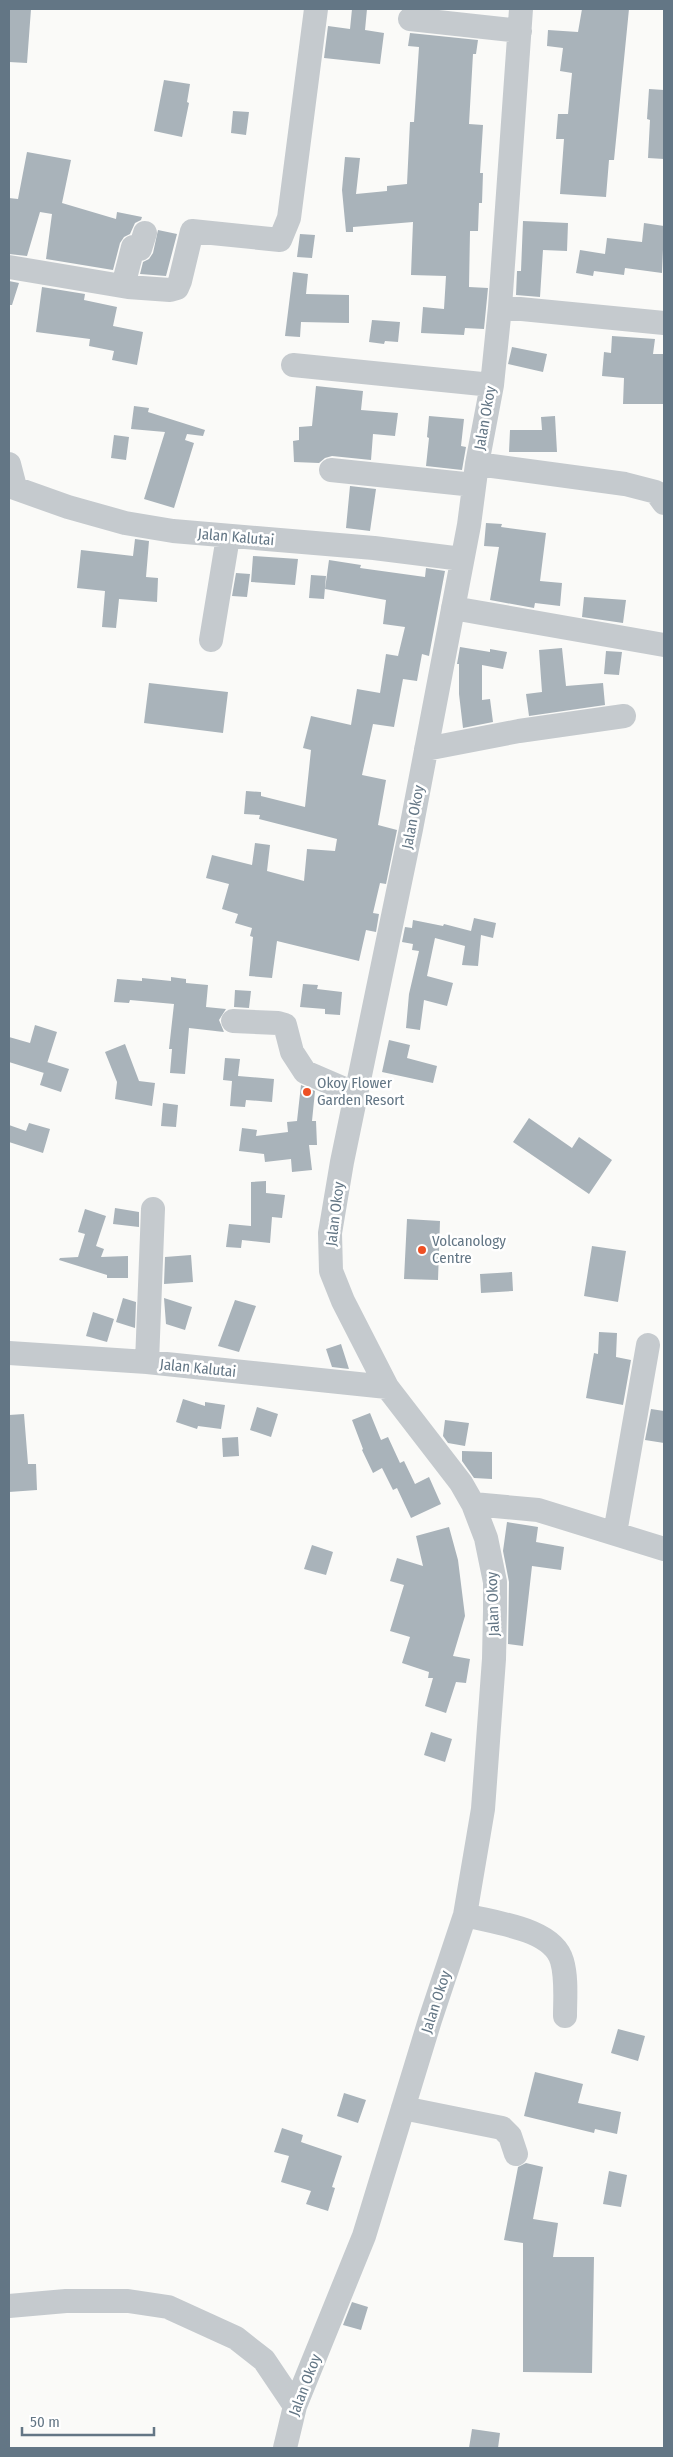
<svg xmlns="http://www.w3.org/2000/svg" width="673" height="2457" font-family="'Fira Sans Condensed',sans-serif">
	<rect width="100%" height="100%" fill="#fafaf8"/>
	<path fill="#a9b3ba" d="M9 9H31L27 63 9 62Z
		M352 9H367L365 30 384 33 380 64 324 58 328 26 350 29Z
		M582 9H629L614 160H609L606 197 560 194 564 139H556L558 114H568L572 73 560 71 563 48 547 46 548 30 578 32Z
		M410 33 478 40 476 54H473L469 124 483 125 480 173H483L482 203H479L478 231H470L469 287 488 288 484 329 465 328 464 335 421 333 423 307 444 309 446 276 411 275 413 222 353 227V232H346L342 190 345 157 360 158 356 194 387 191V186L407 184 410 122H414L419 47 408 46Z
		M164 80 190 84 187 102 189 103 182 137 154 131Z
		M649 89 664 90V159L648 158 650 120 647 119Z
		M233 111 249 112 246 135 231 133Z
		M27 152 71 160 62 203 116 219 117 212 142 217 141 220 135 223 130 234 124 237 120 243 113 270 46 259 52 214 40 212 27 256 9 254V198L18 199Z
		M523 221 568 223 567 251 543 250 540 297 516 295 517 271H521Z
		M644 223 664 226 662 273 625 268 624 275 594 271 593 276 576 273 580 250 605 254 607 238 642 242Z
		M158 230 177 234 166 276 140 274 143 262 149 259 153 253Z
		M300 234 315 235 312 258 297 257Z
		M293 272 308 274 306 294 349 295V323L301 322 300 337 285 336Z
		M9 281 19 283 12 305H9Z
		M42 287 85 294 84 300 117 307 113 326 143 332 137 365 112 360 114 351 89 346 90 339 36 332Z
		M372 320 400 322 398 342 385 341 384 344 369 342Z
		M612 336 655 339 653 354H664V404H623L624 378 602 376 604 352 611 353Z
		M512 347 547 354 543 372 508 364Z
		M316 386 363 391 361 410 398 413 395 436 373 434 371 460 332 456 325 458 319 463 294 462 293 441 299 440V427L312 426Z
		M134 406 149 408 148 412 205 430 203 436 187 434 185 440 194 443 174 508 144 499 165 432 131 429Z
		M429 416 464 419 461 446 466 447 462 470 426 466 429 438 427 437Z
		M555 416 557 452H509L510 430H542L541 417Z
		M114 435 129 437 126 460 111 458Z
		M350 486 376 489 370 531 346 528Z
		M486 523 502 524 501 527 546 533 540 581 562 583 560 606 535 603 534 608 490 600 499 547 484 546Z
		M135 539 149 541 146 577 158 578 157 602 119 599 116 628 102 627 105 591 77 588 81 550 133 556Z
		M253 556 298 559 295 585 251 582Z
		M329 560 361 565 360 568 425 577 426 568 445 571 429 656 422 654 417 681 403 679 394 727 373 724 362 775 386 780 378 825 397 830 386 884 380 883 373 913 379 914 376 932 366 930 359 961 277 941 272 978 249 976 253 937 250 936 252 928 235 923 238 914 222 909 229 884 206 878 212 855 252 865 255 843 270 845 267 871 304 881 307 849 335 851 337 839 259 819 260 815 244 814 246 791 261 792V796L305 807 311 750 303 748 311 716 351 725 357 689 380 693 386 654 398 656 405 627 383 624 386 600 325 589Z
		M236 573 250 574 247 597 232 596Z
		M311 575 326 576 324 599 309 598Z
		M584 597 626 600 623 623 582 617Z
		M460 647 490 652V649L507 652 503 669 482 665V700L490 699 493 722 463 728 459 694V664H457Z
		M562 648 566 686 603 683 605 705 529 716 526 694 542 692 539 650Z
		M606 651 622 652 619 675 604 674Z
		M149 683 228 692 223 733 144 723Z
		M474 918 496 923 493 938 481 935 478 966 462 965 465 946 435 938 427 976 453 983 447 1006 424 1000 420 1030 406 1028 409 994 419 951 412 950 413 944 402 942 405 927 412 928 413 920 443 926 444 924 471 931Z
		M171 977 186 979V983L208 985 206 1007 226 1009 219 1020 224 1032 189 1028 185 1074 170 1073 172 1049H169L174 1004 130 1000 129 1003 114 1002 117 979 142 981V978L171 981Z
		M303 984 318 985 317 989 342 992 340 1015 325 1014V1009L300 1007Z
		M235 990 251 991 249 1008 234 1007Z
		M35 1025 57 1032 44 1073 9 1062V1037L30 1043Z
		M389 1040 410 1045 407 1058 437 1066 433 1083 382 1072Z
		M125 1044 139 1081 155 1083 152 1106 115 1099 117 1082 105 1052Z
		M225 1058 240 1059 238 1076 274 1079 272 1102 246 1100 245 1107 230 1106 232 1081 223 1080Z
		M47 1062 69 1069 61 1092 40 1085Z
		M301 1085 315 1091 312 1121H316L317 1145H309L312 1170 292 1172 291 1159 265 1162 264 1154 239 1151 242 1128 257 1130 256 1136 288 1132 287 1122 297 1121Z
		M163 1103 178 1105 176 1127 161 1126Z
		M529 1118 572 1148 579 1137 612 1160 589 1194 513 1142Z
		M29 1123 50 1129 43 1153 9 1142V1125L26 1131Z
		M266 1181V1193L285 1195 282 1218 272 1217 270 1243 242 1240 241 1248 226 1247 229 1224 251 1226V1182Z
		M115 1208 139 1212V1227L113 1224Z
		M85 1209 106 1216 96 1246 104 1249 101 1257 128 1256V1278H107V1275L59 1260 60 1258 78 1257 85 1234 78 1232Z
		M407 1219 440 1221 438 1280 404 1279Z
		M592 1246 626 1251 618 1302 584 1296Z
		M191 1255 193 1282 164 1284 165 1257Z
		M512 1272 513 1291 481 1293 480 1274Z
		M123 1298 136 1302 135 1328 116 1322Z
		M164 1298 192 1307 185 1330 166 1324Z
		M235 1300 256 1306 239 1352 218 1346Z
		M93 1312 114 1319 107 1342 86 1336Z
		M599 1332 617 1333 616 1357 631 1360 623 1405 586 1398 594 1353 598 1354Z
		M341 1344 349 1369 332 1367 326 1349Z
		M183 1399 205 1406V1402L225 1405 221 1429 198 1426 197 1429 176 1422Z
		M257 1407 278 1414 271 1437 250 1430Z
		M651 1409 664 1411V1443L645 1440Z
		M370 1413 381 1440 388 1437 400 1463 404 1461 415 1484 429 1477 441 1504 411 1518 397 1488 393 1490 382 1468 373 1473 362 1450 363 1449 352 1420Z
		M24 1414 28 1464H36L37 1490 9 1492V1415Z
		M445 1420 469 1423 465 1446 448 1443 443 1436Z
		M238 1437 239 1456 223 1457 222 1438Z
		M462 1451 492 1452V1479L474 1478 462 1461Z
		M507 1522 538 1527 536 1542 564 1547 561 1570 532 1566 523 1646 508 1644 509 1582 503 1551Z
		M449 1527 458 1560 465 1616 453 1656 470 1659 466 1683 456 1682 446 1713 425 1706 433 1678H428L429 1672 402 1663 410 1637 390 1631 404 1585 390 1581 397 1558 423 1566 416 1536Z
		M312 1545 333 1552 326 1575 304 1569Z
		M431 1732 452 1739 445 1762 424 1755Z
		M618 2029 645 2036 638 2061 611 2053Z
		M535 2072 583 2084 578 2103 621 2112 617 2134 595 2129 594 2133 524 2116Z
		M344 2093 366 2100 358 2123 337 2116Z
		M282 2128 303 2135 301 2142 342 2156 332 2187 335 2188 328 2211 306 2204 311 2191 281 2182 289 2156 274 2152Z
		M526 2163 543 2167 533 2219 558 2223 553 2257H594L592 2373 523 2372V2243L504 2240 518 2167Z
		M609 2171 627 2175 621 2207 603 2204Z
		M352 2302 368 2307 361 2330 343 2325Z
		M472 2429 500 2433 498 2448H469Z"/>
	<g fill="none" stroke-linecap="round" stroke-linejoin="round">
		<path stroke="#c5cace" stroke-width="24" d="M410 19 520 31
			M9 267 128 287 170 290 177 288 180 281 192 231 280 240 289 218 316 9
			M123 286 133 247 140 249 145 233
			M500 307 664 323
			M293 365 492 385
			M9 464 15 487
			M477 464 625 484 656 492 664 503
			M331 470 474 485
			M9 486 68 507 125 523 173 531 374 548 462 559
			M453 608 664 645
			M211 640 228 537
			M426 749 519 731 624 716
			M233 1021 278 1023 285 1025 292 1052 305 1072 356 1094
			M9 1353 147 1362 387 1387
			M147 1362 153 1209
			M473 1504 538 1510 664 1549
			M615 1533 648 1345
			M465 1915C494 1923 553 1928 562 1961 567 1978 565 1999 565 2016
			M403 2108 502 2128 510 2136 516 2154
			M9 2306 66 2301H128L168 2307 236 2338 264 2360 295 2406
			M285 2448 295 2406 364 2236 430 2020 465 1915 483 1809 494 1659 495 1611V1582L486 1538 473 1504 461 1483 387 1387 343 1301 331 1271 330 1233 342 1162 411 829 469 525 477 464 492 385 500 307 521 9"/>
	</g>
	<g fill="#ee5024" stroke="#fff" stroke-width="2">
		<circle cx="307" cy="1092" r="5"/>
		<circle cx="422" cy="1250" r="5"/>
	</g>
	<g text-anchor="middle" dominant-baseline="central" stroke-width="5" stroke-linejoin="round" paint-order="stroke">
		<g font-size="15" fill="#637685" stroke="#fff">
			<text transform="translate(485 418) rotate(-80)">Jalan Okoy</text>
			<text transform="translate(236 537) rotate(5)">Jalan Kalutai</text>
			<text transform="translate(413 817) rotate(-79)">Jalan Okoy</text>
			<text transform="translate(335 1214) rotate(-83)">Jalan Okoy</text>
			<text transform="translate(198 1368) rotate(6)">Jalan Kalutai</text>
			<text transform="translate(493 1604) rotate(-92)">Jalan Okoy</text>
			<text transform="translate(436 2002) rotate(-72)">Jalan Okoy</text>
			<text transform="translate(305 2385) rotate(-69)">Jalan Okoy</text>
		</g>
		<g font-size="15" fill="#637685" stroke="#fff" text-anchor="start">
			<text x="317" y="1083">Okoy Flower<tspan x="317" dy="17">Garden Resort</tspan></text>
			<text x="432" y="1241">Volcanology<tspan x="432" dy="17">Centre</tspan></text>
		</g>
	</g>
	<rect width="673" height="2457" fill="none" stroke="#637685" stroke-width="20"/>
	<path d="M22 2427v8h132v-8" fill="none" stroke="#637685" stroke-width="2.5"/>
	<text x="30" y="2427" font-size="15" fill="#637685" stroke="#ffffff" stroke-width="4" paint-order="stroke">50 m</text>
</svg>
